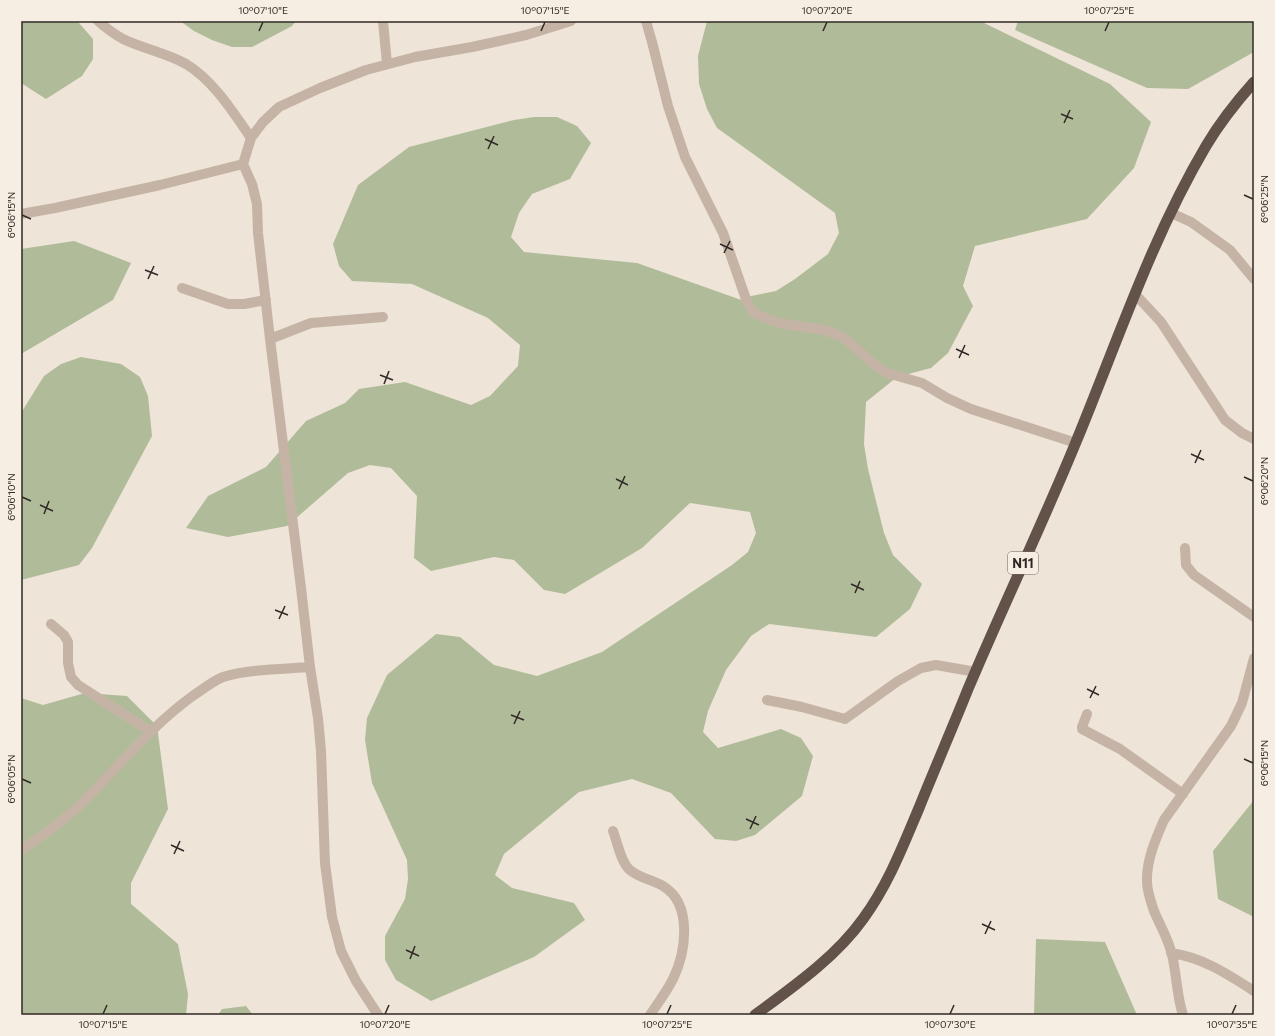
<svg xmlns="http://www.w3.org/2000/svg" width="1275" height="1036" font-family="Commissioner,sans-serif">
	<rect width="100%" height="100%" fill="#eee4d8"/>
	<path fill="#b0bc99" d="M21 21H75L79 23 93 39V59L82 76 46 99 21 83Z
		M180 21H296L292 26 252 47H232L212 40 194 31Z
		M707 21H980L1110 84 1151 122 1134 168 1087 219 975 246 963 286 973 306 948 353 931 368 897 377 866 402 864 444 868 469 884 533 893 555 922 584 910 609 876 637 769 624 751 636 726 670 708 711 703 732 718 748 781 729 801 738 813 756 802 796 755 835 736 841 715 839 671 793 632 779 579 792 504 854 495 875 512 888 574 903 585 920 534 957 431 1001 396 980 385 960V936L405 899 408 879 407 860 372 783 365 740 367 718 387 675 436 634 460 637 494 665 537 676 602 652 732 565 748 552 756 533 750 512 690 503 642 548 565 594 544 590 514 560 494 557 431 571 414 558 417 496 391 468 370 465 348 473 287 526 228 537 186 528 208 496 266 467 306 421 345 403 359 389 405 382 471 405 490 396 518 366 520 345 488 318 412 284 352 281 339 266 333 244 358 185 409 147 514 120 534 117H557L577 126 591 143 570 179 532 194 519 213 511 237 524 252 637 263 747 302 751 296 776 291 795 279 828 254 839 233 835 213 717 128 707 109 699 84 698 56Z
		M1018 21H1254V52L1188 89 1147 88 1015 30Z
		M74 241 131 263 113 300 21 354V249Z
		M81 357 121 364 140 377 148 396 152 436 92 548 79 565 21 580V413L44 376 61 364Z
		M85 693 127 696 157 726 168 809 131 883V904L178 944 188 994 186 1015H21V698L43 705Z
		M1254 800V917L1218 899 1213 851Z
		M1036 939 1105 942 1137 1015H1034Z
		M246 1006 253 1015H218L222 1009Z"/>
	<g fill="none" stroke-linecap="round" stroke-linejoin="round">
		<path stroke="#c5b4a5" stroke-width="10" d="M98 21C106 28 114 34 123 39 144 49 166 53 186 64 213 80 233 112 251 138
			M383 21 387 64
			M646 21 652 42 668 106 685 157 723 233 747 302 754 313 778 323 825 330 843 337 876 366 887 373 922 383 947 398 971 409 1076 443
			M1171 213 1191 222 1230 250 1254 279
			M21 214 55 208 160 185 243 164
			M182 288 228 304H244L266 300
			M1135 294 1161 322 1225 420 1242 433 1254 439
			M270 339 311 323 383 317
			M1185 548 1186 565 1194 575 1254 617
			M51 624 64 635 68 642V663L71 677 78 685 150 731
			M767 700 802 707 845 719 898 681 921 668 936 665 976 672
			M1087 714 1082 727V729L1120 749 1183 794
			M613 831C617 841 621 863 630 870 639 878 653 880 663 886 693 904 686 952 673 979 667 991 658 1003 650 1015
			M21 850C43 835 65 820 83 802 120 765 152 725 194 695 203 689 213 681 223 677 248 669 283 669 310 667
			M1171 953C1202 957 1229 975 1254 991
			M378 1015 356 981 341 951 332 917 325 863 321 751 318 718 310 667 301 588 270 339 258 233 257 204 252 184 243 164 251 138 263 122 279 107 320 88 366 70 415 57 472 47 526 35 571 21
			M1183 1015C1176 994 1177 972 1171 951 1167 937 1160 925 1154 911 1151 902 1147 891 1147 882 1146 861 1156 838 1164 820L1231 726 1242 703 1254 658"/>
		<path stroke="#62524a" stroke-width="11" d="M755 1015C793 987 836 957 863 919 888 885 903 846 919 808 935 768 952 729 968 689 1003 606 1042 525 1076 442 1117 343 1151 239 1206 146 1219 124 1237 101 1254 82"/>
	</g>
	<path fill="none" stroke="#312926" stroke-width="1.5" d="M259 31 263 22M541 31 545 22M823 31 827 22M1105 31 1109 22M1061 114 1073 119M1064 123 1070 110M485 139 498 145M488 149 494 136M1244 195 1253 199M22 215 31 219M720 244 733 250M724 253 730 241M145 270 158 275M148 279 154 266M956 349 969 355M959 358 965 345M380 375 393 380M384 384 389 371M1191 454 1204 460M1195 463 1201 450M1244 477 1253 481M616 479 628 485M619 489 625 476M22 497 31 501M40 505 53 511M44 514 49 501M851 584 864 590M855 593 860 581M275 610 288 615M279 619 285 606M1087 689 1099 695M1090 698 1096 686M511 715 524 720M514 724 520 711M1244 759 1253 763M22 779 31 783M746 819 759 825M750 829 756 816M171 845 184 851M174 854 180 841M982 924 995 930M985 934 991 921M406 950 419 956M410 959 415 946M103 1014 107 1005M385 1014 389 1005M667 1014 671 1005M950 1014 954 1005M1232 1014 1236 1005"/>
	<g text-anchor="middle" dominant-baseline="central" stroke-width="3" stroke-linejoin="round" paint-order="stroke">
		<rect fill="#f7eee3" stroke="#6c645f" stroke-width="1" x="1008" y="552" width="30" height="22" rx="3"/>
		<g font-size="13" font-weight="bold" fill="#312926">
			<text x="1023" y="563">N11</text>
		</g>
	</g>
	<rect width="1275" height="1036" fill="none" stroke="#f7eee3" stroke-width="44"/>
	<rect x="22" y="22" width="1231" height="992" fill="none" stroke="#312926" stroke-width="1.5"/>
	<g font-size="10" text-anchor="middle" fill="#312926">
		<text x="263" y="14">10°07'10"E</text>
		<text x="545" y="14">10°07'15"E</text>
		<text x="827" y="14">10°07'20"E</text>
		<text x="1109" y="14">10°07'25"E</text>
		<text transform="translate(1264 199) rotate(-90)" y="4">6°06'25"N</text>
		<text transform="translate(11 215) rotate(-90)" y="4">6°06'15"N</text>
		<text transform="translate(1264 481) rotate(-90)" y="4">6°06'20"N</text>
		<text transform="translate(11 497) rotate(-90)" y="4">6°06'10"N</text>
		<text transform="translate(1264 763) rotate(-90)" y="4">6°06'15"N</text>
		<text transform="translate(11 779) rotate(-90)" y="4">6°06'05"N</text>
		<text x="103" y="1028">10°07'15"E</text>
		<text x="385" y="1028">10°07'20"E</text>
		<text x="667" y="1028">10°07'25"E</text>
		<text x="950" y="1028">10°07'30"E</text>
		<text x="1232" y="1028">10°07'35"E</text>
	</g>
</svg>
